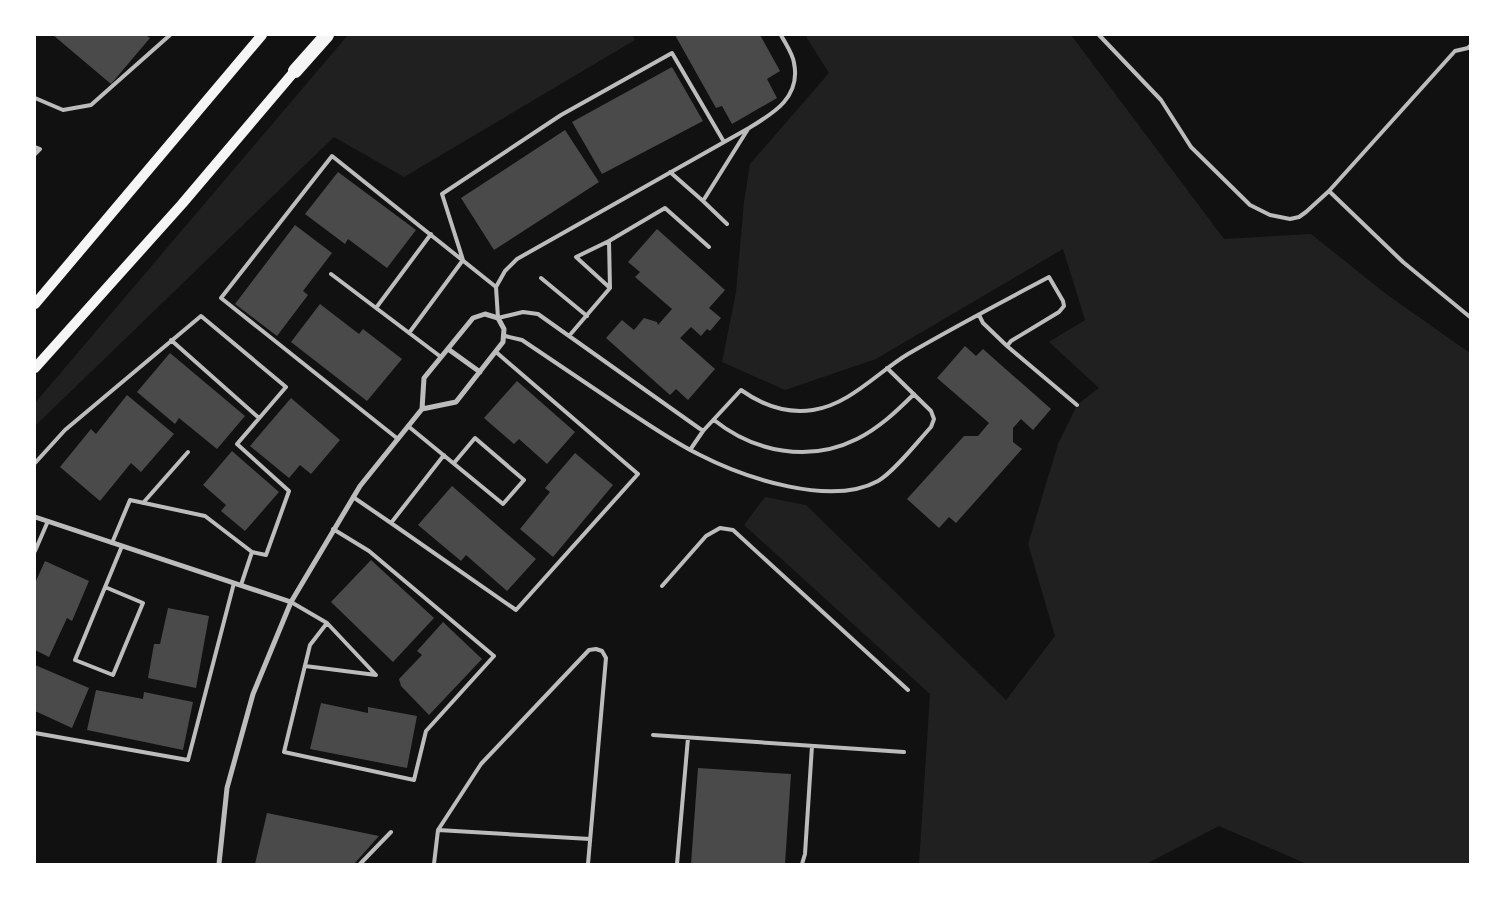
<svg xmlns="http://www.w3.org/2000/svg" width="1505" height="899" font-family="'Titillium Web',sans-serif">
	<rect width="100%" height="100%" fill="#111"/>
	<path fill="#202020" d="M348 35H632L635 40 404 177 334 137 35 426V403Z
		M805 35H1071L1224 239 1311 234 1386 294 1470 353V864H1307L1219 826 1146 864H919L930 694 744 525 765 497 806 505 1006 700 1055 636 1028 544 1058 444 1077 405 1099 388 1049 342 1085 320 1063 249 876 359 785 390 722 362 736 292 744 202 750 164 829 73Z"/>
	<path fill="#4a4a4a" d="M53 35H145L150 38 111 84Z
		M675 35H760L780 71 767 79 777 98 732 124 722 106 716 108Z
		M672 67 703 121 602 174 572 122Z
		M565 130 599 182 494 250 461 198Z
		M338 172 416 230 387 268 348 239 345 244 305 214Z
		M295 225 332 253 303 291 308 295 277 336 235 304Z
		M657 229 725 290 709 308 721 318 710 331 707 329 701 336 691 327 680 338 715 369 688 400 676 389 670 395 606 338 622 320 634 330 644 318 657 322 658 325 672 309 635 277 640 272 628 262Z
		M320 304 359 334 363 329 402 359 367 401 291 342Z
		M965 346 976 356 983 349 1051 409 1033 430 1021 419 1013 428V442L1022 449 956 523 949 517 939 528 907 499 964 436H978L989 423 937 378Z
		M170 353 245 416 217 449 179 418 175 424 137 392Z
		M517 381 575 432 547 464 519 439 514 444 484 418Z
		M127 395 174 434 141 472 131 463 100 501 60 467 91 429 96 434Z
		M291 398 340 440 311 474 300 465 289 478 250 446Z
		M232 451 279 492 245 531 221 511 226 505 203 485Z
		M575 453 613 485 553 557 520 529 550 492 545 488Z
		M452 486 536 559 507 591 466 555 461 561 418 525Z
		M371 560 434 618 393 662 331 602Z
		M45 561 89 581 72 621 67 618 49 657 35 650V583Z
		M168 608 209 616 196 688 148 678 154 644H160Z
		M443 622 482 659 429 715 401 686 399 679 422 655 417 651Z
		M35 665 89 688 72 728 35 711Z
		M96 690 143 699 144 692 193 702 183 750 87 730Z
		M321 703 368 713V707L417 716 407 768 310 749Z
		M698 768 791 774 785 864H691Z
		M267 813 379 836 354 864H255Z"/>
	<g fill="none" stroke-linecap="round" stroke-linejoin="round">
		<path stroke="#bcbcbc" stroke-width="4" d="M1099 35 1161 100 1191 147 1250 205 1270 215 1290 219 1299 217 1306 212 1329 191 1403 262 1470 317
			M35 98 63 110 91 105 170 35
			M35 147 40 149 35 154
			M670 172 703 201 748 129
			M1329 191 1455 51 1468 48 1470 46
			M703 201 727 224
			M609 241 576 257 610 288
			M331 274 441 357
			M541 278 587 316
			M496 287 505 271 517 259 749 128C774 113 801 97 794 63 793 54 785 43 781 35
			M376 308 431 234
			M979 315 983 323 1007 346 1077 405
			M409 333 463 260 442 194 561 115 672 53 724 142
			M505 336 522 340C556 363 589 385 623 408 648 424 673 442 700 455 745 478 831 507 878 481 894 472 918 441 931 427L934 419 931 411 887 368
			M569 336 610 288 609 241 665 208 709 247
			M171 340 259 418
			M714 420C754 452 809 463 857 439 879 428 897 411 914 394
			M408 426 503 504 524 480 475 438 454 463
			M398 439 221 298 332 156 496 287 498 318 523 312 538 314 703 431
			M690 450 703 431 741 390C762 405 787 414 813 410 849 405 878 372 908 354 954 327 1002 302 1049 277L1063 301 1064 306 1059 312 1011 341 1007 346
			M35 463 65 430 201 316 286 387 237 444 289 491 266 555 252 552 241 585
			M353 497 391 523 444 455
			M143 503 188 452
			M391 523 516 610 638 474 496 352
			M112 543 130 500 205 516 252 552
			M35 551 48 521
			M662 586 706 536 720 528 733 530 908 690
			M105 587 143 603 113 675 75 660 122 546
			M291 602 327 623 310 645 284 752 414 780 426 731 494 656 369 551 333 529
			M305 666 376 675 327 623
			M35 733 188 760 234 583
			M653 735 904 752
			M438 830 590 839
			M360 864 391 832
			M434 864 438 830 481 764 589 650 596 649 602 651 606 658 588 864
			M677 864 688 738
			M802 864 805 854 812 746"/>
		<path stroke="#bcbcbc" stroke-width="5" d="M448 349 480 372
			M35 517 291 602
			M219 864 227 788 253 694 291 602 360 486 422 409 424 378 473 318 485 314 498 318 504 329 503 342 456 402 422 409"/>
		<path stroke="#f5f5f5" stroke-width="10" d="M35 304 262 35
			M35 368 182 204 299 66"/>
		<path stroke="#f5f5f5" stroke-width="14" d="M295 71 327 35"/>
	</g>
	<rect width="1505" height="899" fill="none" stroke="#ffffff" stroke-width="72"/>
</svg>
